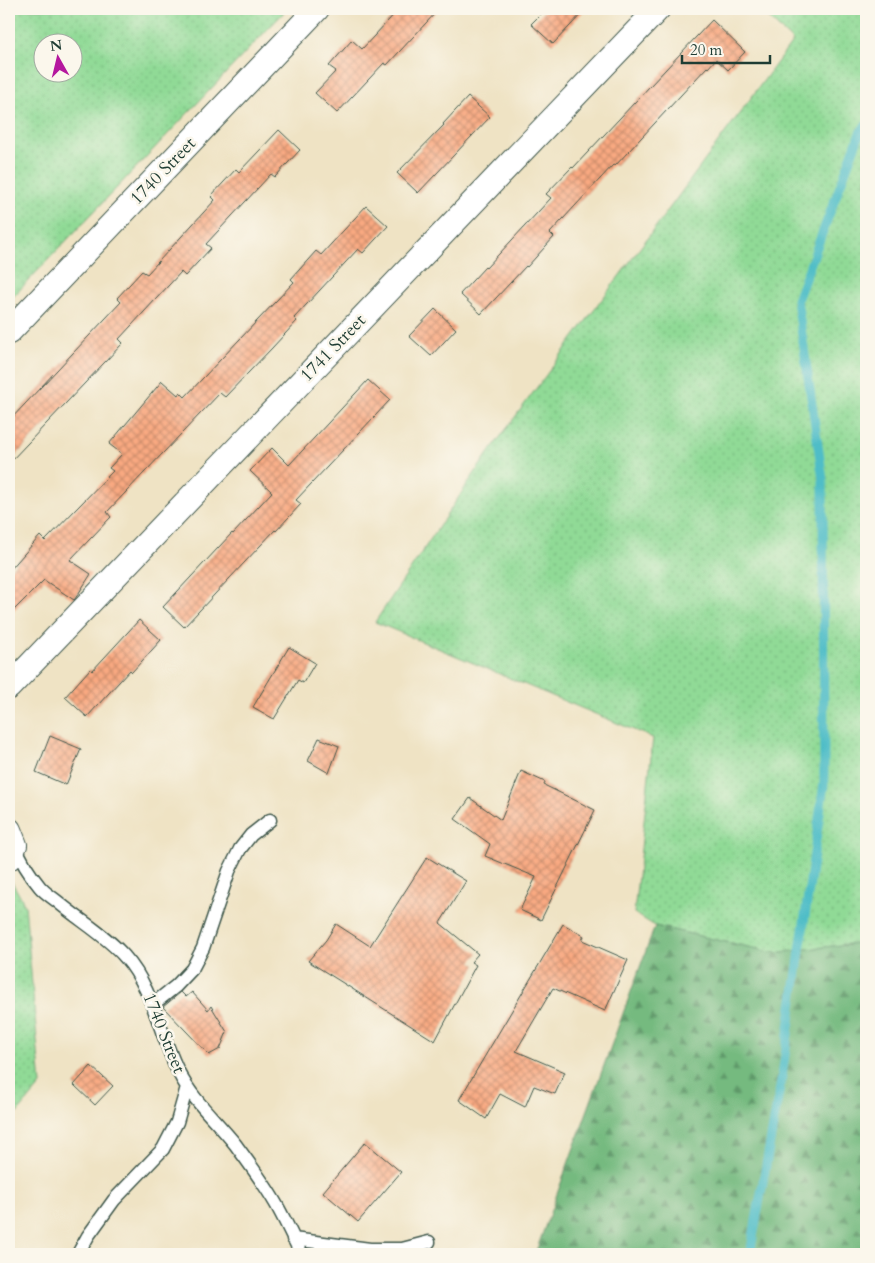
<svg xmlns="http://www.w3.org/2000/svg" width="875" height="1263" font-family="Cardo,serif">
	<defs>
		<pattern id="grass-dots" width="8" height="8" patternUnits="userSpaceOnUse" patternTransform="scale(1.25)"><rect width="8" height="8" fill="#90da96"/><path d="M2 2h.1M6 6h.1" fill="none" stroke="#7cbc82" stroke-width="1.8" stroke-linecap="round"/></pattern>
		<pattern id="forest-firs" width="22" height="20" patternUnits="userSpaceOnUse" patternTransform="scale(1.25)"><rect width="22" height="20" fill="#74ba7f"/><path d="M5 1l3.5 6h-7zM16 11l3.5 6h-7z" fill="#5f9869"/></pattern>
		<pattern id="building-cross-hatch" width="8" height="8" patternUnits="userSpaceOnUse" patternTransform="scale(1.25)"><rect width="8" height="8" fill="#f9a981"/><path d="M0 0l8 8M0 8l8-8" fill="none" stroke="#c98b6a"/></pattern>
	</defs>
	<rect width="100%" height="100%" fill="#fbf7ec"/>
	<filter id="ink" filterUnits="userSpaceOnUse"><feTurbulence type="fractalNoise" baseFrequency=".02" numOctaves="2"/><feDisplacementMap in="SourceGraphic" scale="10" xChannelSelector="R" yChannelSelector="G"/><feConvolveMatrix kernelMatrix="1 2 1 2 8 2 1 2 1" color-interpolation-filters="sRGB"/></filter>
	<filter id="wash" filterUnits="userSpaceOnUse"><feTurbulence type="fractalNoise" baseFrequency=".0096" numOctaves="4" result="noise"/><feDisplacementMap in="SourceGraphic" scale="20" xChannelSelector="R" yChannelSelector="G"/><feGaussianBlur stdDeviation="1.12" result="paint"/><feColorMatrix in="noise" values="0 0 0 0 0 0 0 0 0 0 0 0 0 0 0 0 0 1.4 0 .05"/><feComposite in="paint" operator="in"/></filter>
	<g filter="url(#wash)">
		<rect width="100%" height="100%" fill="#efe3c4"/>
		<path fill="url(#grass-dots)" stroke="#588c65" fill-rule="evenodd" d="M9 9H287L9 301ZM42 42H72V72H42Z
			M759 9H866V942L775 953 655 926 634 913 653 738 375 622 487 455 793 41Z
			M9 877 25 905 41 1085 9 1123Z"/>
		<path fill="url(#forest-firs)" stroke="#4a7c5a" d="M655 926 775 953 866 942V1254H535Z"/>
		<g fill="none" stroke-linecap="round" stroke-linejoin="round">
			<path stroke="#4fbdc7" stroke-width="9" d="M750 1254 782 1076 824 784 823 480 797 300 860 133 866 125"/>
		</g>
		<g id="blocks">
			<path fill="url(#building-cross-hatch)" d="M399 9H439L387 65 384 63 337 113 315 93 336 71 329 66 352 40 362 49Z
				M546 9H586L553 44 531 24Z
				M712 20 745 52 728 70 716 59 708 68 707 67 615 166 613 165 550 233 554 237 527 267 526 266 481 314 460 294 485 267 486 268 551 198 546 194 572 167 573 168Z
				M468 97 490 117 418 193 397 173 444 125 443 124Z
				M279 130 300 150 275 177 271 174 206 244 211 248 185 276 181 272 119 339 123 343 9 463V421L121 302 117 298 142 271 147 274 215 200 211 196 236 169 239 172Z
				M366 206 388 226 363 253 358 249 294 318 297 321 272 348 225 397 220 393 107 512 111 517 70 560 91 574 75 599 74 600 44 580 9 615V571L40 536 45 541 113 471 109 468 122 454 109 444 162 381 178 395 180 392 185 397 294 282 291 279 316 251 321 255Z
				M435 309 456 329 431 356 409 336Z
				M368 380 390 400 296 500 301 504 276 531 275 530 184 627 163 607 232 533 233 534 272 492 250 471 272 448 289 465Z
				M139 620 161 640 132 672 130 670 87 717 65 697 90 669 92 671Z
				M289 647 315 663 303 683 298 680 274 719 253 707Z
				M50 736 81 749 66 785 36 772Z
				M319 738 339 746 329 773 308 761Z
				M521 771 545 782 544 785 595 810 541 920 520 910 536 877 485 856 490 844 455 819 470 798 501 820Z
				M427 857 466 881 440 923 478 954 471 962 476 965 435 1041 308 961 326 940 336 924 370 946Z
				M563 924 584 936 582 940 628 960 605 1011 553 988 516 1051 565 1072 555 1094 534 1086 525 1107 500 1094 486 1119 459 1100Z
				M181 992 186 997 192 992 208 1010 211 1006 227 1032 220 1049 209 1055 163 1007Z
				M91 1066 113 1086 95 1105 74 1085Z
				M365 1142 401 1172 358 1222 323 1192Z"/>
		</g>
	</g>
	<g filter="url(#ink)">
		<use href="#blocks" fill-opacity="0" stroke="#3e564a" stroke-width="1"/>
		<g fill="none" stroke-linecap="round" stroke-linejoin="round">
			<defs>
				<path id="lane" d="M15 845C21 861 30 875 40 887 45 893 52 897 58 902 79 920 107 936 125 957 153 988 160 1036 179 1073 193 1101 216 1120 235 1144 249 1163 264 1183 276 1204 285 1220 293 1237 301 1254
					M152 1005 176 986 192 969 203 948 229 871 240 849 251 835 270 820
					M293 1239 370 1249H402L429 1242
					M78 1254 88 1236 114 1200 163 1149 177 1122 187 1087"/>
				<path id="street" d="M9 332 317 9
					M9 687 658 9
					M9 830 15 845 9 858"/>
			</defs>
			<use href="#lane" stroke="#3e564a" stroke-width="15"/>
			<use href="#street" stroke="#3e564a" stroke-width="26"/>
			<use href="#lane" stroke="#fff" stroke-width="12"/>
			<use href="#street" stroke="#fff" stroke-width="24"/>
		</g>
	</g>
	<g text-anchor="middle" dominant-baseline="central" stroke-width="5" stroke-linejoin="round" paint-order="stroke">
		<g font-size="18" fill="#1f3d34" stroke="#fbf7ec">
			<text transform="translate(163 171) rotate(-46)">1740 Street</text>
			<text transform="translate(333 348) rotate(-46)">1741 Street</text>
			<text transform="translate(164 1033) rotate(68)">1740 Street</text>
		</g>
	</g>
	<rect width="875" height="1263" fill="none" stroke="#fbf7ec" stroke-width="30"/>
	<g transform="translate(58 58) rotate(352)"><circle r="24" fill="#fbf7ec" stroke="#a3ada2"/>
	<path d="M0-4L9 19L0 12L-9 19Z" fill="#b5179e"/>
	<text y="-8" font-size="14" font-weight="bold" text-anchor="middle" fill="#1f3d34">N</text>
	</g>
	<path d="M682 55v8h88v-8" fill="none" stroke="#1f3d34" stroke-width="2.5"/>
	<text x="690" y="55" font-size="15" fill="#1f3d34" stroke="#fbf7ec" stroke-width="4" paint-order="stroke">20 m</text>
</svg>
